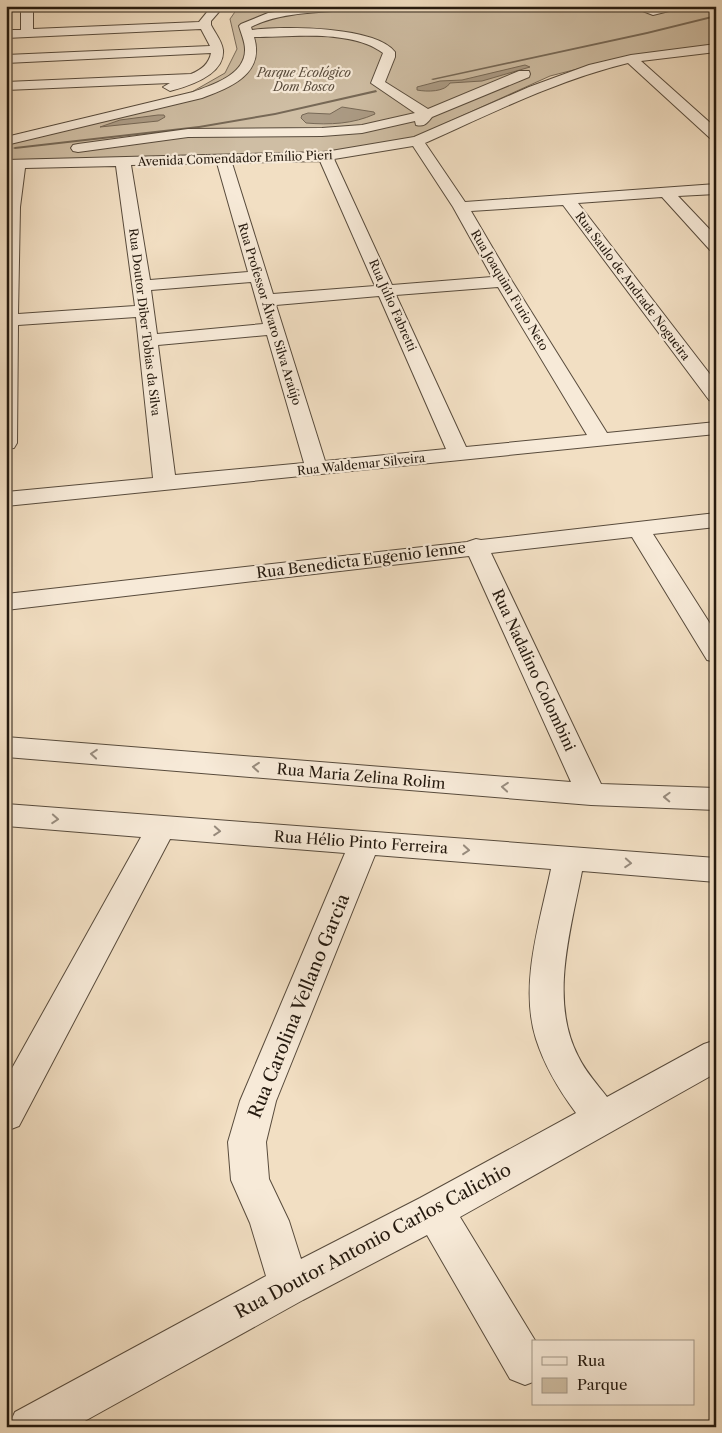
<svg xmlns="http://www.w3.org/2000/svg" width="722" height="1433" font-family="'Libre Caslon Text',serif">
	<rect width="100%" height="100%" fill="#f2dfc3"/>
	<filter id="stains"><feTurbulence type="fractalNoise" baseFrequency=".004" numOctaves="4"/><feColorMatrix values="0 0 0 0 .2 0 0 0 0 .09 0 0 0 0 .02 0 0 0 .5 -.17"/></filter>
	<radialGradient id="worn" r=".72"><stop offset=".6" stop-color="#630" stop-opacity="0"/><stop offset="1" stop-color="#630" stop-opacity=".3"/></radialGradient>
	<path fill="#cfbea4" stroke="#7a6c5a" d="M247 6H716V47L593 65 550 76 413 138 353 149 289 154 6 160V137L190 93 225 73 237 49 230 19 237 9Z"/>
	<path fill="#ac9c86" stroke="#766856" d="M525 65 530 67 482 81 450 83C445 92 427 92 417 90V87L440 81 462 80Z
		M342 107 374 112 375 114C353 124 330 125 306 123L301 118 302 115 308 113 330 114Z
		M158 115H164L165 117 158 121 100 127 120 120Z"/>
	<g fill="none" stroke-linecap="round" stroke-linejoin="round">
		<path fill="#766856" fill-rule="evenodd" d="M716 15V17L647 34 433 80 431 79 647 32Z
			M376 90 377 92 275 115 199 128 15 149 13 148 15 147 199 126 275 113Z"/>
		<defs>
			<path id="minor" d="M21 6H33V29L199 22 212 6H224L211 21V25C215 33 222 41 223 50 225 75 189 86 170 91L163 87 170 83 6 90V82L191 74C201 70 209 64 211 53L6 63V55L210 46 201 29 6 38V30H21Z
				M316 6H368L363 9C329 12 281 11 251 27L252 30C283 26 375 26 395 52V57L385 82 428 109 519 71H529L530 74 529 77 432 117C427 123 425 127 416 125L415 121 362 133 322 136 188 137 78 152 73 151 71 148 73 145 78 144 188 129 322 128 362 125 415 113 371 83 383 53C352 29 291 37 254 37 265 74 231 87 202 98L6 145V137L193 92C212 85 246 75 245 49 245 42 241 33 239 26L241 24 268 13Z
				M630 6H647L654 8 662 6H682L681 8 653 15Z
				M716 44V52L641 61 716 128V140L711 139 628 63C558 80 492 113 425 143L465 202 716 184V194L678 196 716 236V251L710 250 662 197 578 203 716 382V402L709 400 563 205 471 211 512 281 607 433 716 422V434L6 506V492L153 478 136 317 18 325 17 443 14 448 6 449V193L10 168H6V160L325 152 414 137 529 87 589 65 631 55ZM413 146 453 207 492 277 392 285 334 159ZM320 161 375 286 273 294 232 163ZM217 163 248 272 150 280 131 165ZM116 166 135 306 18 314 20 207 25 168ZM251 282 263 324 157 334 151 290ZM498 287 587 435 466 447 396 295ZM379 296 446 449 325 461 276 305ZM267 335 304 463 175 475 158 345Z
				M716 513V527L653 534 716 633V662L707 660 632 537 491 553 601 784 716 788V810L591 805 6 757V737L571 782 469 556 6 610V594L467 542 476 539 481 540Z
				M6 804 716 858V882L582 871C571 929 549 1000 578 1056 585 1071 597 1084 607 1097L704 1044 716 1040V1073L460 1217 536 1342H533V1382L525 1385 510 1379 427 1235 303 1300 74 1427H8L15 1412 266 1276 250 1223 231 1180 228 1142 240 1101 345 853 170 839 19 1126 6 1131V1079L141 837 6 826ZM375 855 551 869C540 922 519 985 536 1039 545 1067 559 1090 576 1113L420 1198 301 1259 289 1221 269 1179 266 1142 276 1101Z"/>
		</defs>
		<use href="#minor" stroke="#584b3c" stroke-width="2"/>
		<use href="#minor" fill="#f7ead8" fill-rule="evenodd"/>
	</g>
	<defs><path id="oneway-chevron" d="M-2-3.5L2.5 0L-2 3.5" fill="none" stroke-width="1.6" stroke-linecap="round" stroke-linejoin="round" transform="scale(1.25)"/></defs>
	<g stroke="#988c7e">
		<use href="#oneway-chevron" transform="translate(94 754) rotate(-175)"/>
		<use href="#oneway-chevron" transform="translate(256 767) rotate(-175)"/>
		<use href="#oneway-chevron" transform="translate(505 787) rotate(-175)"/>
		<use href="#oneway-chevron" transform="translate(667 797) rotate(-178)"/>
		<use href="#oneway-chevron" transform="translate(55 819) rotate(4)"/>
		<use href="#oneway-chevron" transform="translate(217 831) rotate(4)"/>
		<use href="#oneway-chevron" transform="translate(466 850) rotate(5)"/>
		<use href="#oneway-chevron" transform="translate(628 863) rotate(4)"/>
	</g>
	<g text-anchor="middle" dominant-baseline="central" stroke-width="4.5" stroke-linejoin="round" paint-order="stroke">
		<g font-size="12" font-style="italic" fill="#584b3c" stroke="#f7ead8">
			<text x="304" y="72">Parque Ecológico<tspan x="304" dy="14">Dom Bosco</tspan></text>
		</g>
		<g font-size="12" fill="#251a0f" stroke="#f7ead8">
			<text transform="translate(235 158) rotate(-2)">Avenida Comendador Emílio Pieri</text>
			<text transform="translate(633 286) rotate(53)">Rua Saulo de Andrade Nogueira</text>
			<text transform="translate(510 290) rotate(59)">Rua Joaquim Furio Neto</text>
			<text transform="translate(393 305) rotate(66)">Rua Júlio Fabretti</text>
			<text transform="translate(270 314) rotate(73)">Rua Professor Álvaro Silva Araújo</text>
			<text transform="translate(145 322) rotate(83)">Rua Doutor Diber Tobias da Silva</text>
			<text transform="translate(361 464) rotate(-6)">Rua Waldemar Silveira</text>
		</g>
		<g font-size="15" fill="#251a0f" stroke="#f7ead8">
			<text transform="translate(361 560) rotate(-7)">Rua Benedicta Eugenio Ienne</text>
			<text transform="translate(534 670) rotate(65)">Rua Nadalino Colombini</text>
			<text transform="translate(361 776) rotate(5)">Rua Maria Zelina Rolim</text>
			<text transform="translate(361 842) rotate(4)">Rua Hélio Pinto Ferreira</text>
		</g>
		<g font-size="18" fill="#251a0f" stroke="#f7ead8">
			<text transform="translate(299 1006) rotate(-68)">Rua Carolina Vellano Garcia</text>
			<text transform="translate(373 1241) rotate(-28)">Rua Doutor Antonio Carlos Calichio</text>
		</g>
	</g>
	<rect width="722" height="1433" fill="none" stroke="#f2dfc3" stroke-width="25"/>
	<rect x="8" y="8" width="707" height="1418" fill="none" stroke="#251a0f" stroke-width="2.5"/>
	<rect x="12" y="12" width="697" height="1408" fill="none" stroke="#251a0f"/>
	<rect x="532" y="1340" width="162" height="65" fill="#f7ead8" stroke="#a39788"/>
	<rect x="542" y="1357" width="25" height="8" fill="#f7ead8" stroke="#a39788"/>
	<text x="577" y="1366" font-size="15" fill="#251a0f">Rua</text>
	<rect x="542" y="1378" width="25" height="15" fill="#cfbea4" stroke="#a39788"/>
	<text x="577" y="1390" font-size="15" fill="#251a0f">Parque</text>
	<rect width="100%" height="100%" filter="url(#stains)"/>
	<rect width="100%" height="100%" fill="url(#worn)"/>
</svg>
